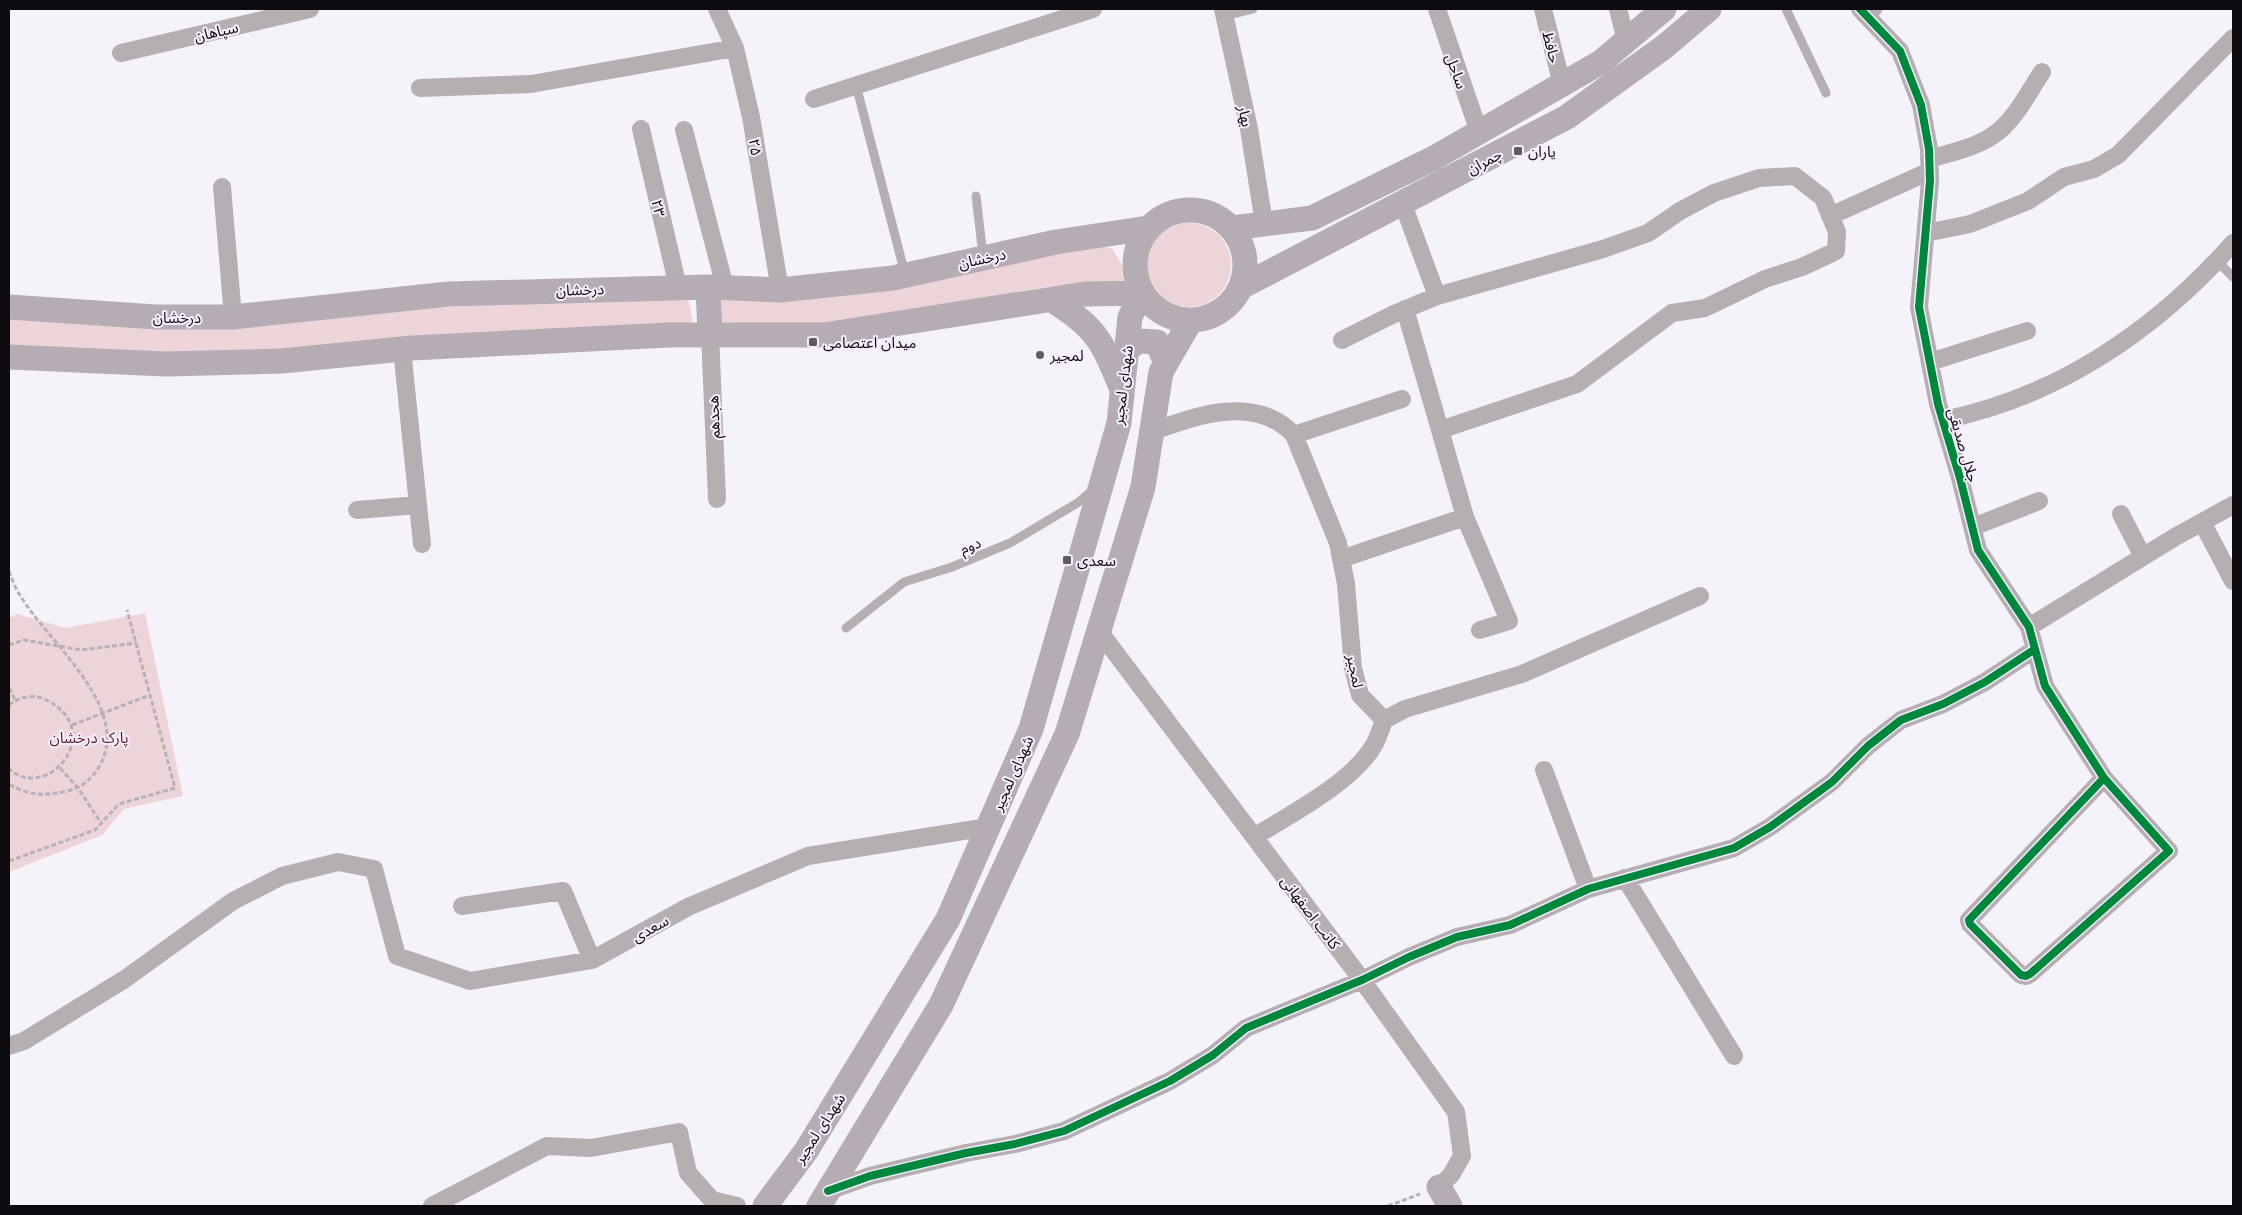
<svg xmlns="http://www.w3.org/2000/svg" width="2242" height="1215" font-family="'Open Sans','Noto Sans Arabic',sans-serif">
	<rect width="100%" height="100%" fill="#f6f2fa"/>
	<path fill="#edd4d9" d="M1147 265a42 42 0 1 1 84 0a42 42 0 1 1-84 0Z
		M1089 246 1112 248 1122 265 1123 281 1045 287 846 322 786 325 720 322 722 294 869 292 914 286 1000 263Z
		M688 296 693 323 204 355 9 347V315L215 329 274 325 433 308 603 297Z
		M145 613 183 796 124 809 102 835 9 872V618L17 614 66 628Z"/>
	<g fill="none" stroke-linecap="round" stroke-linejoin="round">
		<path stroke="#b5b1b5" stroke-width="3" stroke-dasharray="5 2.5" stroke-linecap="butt" d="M9 571C12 579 15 588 20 595 47 642 134 708 99 767 91 780 81 788 67 791 44 796 29 796 9 784
			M9 645 24 640 81 650 136 643
			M9 688 15 700
			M9 705C18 697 34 694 44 699 109 728 49 804 9 769
			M72 725 150 695
			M60 768 78 788 101 823
			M9 861 95 830 119 804 175 788 127 610
			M1388 1206 1420 1194"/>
		<path stroke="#b5afb3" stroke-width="9" d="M1786 9 1826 93
			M1225 16 1253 9
			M1870 20 1878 9
			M856 85 905 274
			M976 196 983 255
			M2217 261 2233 277
			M846 628 904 582 952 567 1010 543 1079 502 1094 489"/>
		<path stroke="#b5afb3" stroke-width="18" d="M717 9 735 48 751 117 780 290
			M1223 9 1249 129 1264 223
			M1437 9 1479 132
			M1543 9 1562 85
			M1618 9 1626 41
			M1860 9 1900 51 1921 105 1929 149 1930 181 1919 307 1938 404 1960 478 1978 550 2029 627 2045 686 2104 778 2169 851 2030 974 2026 976 2021 975 1970 924 1969 920 2104 778
			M121 53 310 9
			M420 88 531 84 735 48
			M814 99 1093 9
			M641 129 678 287
			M684 130 725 287
			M1929 159C1950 153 1974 148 1992 136 2014 122 2028 93 2042 72
			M222 187 233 317
			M1403 204 1437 296
			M1830 216 1930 171
			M1926 233 1970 224 2028 201 2064 177 2094 169 2118 155 2233 38
			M1405 309 1440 430
			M710 334 717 499
			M1342 340 1394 314 1437 296 1603 249 1648 233 1680 211 1714 193 1759 178 1795 176 1823 198 1837 232 1836 251 1802 267 1765 279 1705 308 1672 313 1577 384 1440 430 1465 517 1509 621 1480 630
			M402 349 422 544
			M1930 362 2027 331
			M1943 420C2058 397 2156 330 2233 243
			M1151 432C1197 415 1256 394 1294 435L1338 543 1346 584 1353 668 1360 695 1384 720 1405 709 1522 674 1700 596
			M1294 435 1402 399
			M357 510 418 505
			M2121 514 2143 557
			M2202 522 2233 581
			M1973 527 2039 501
			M1341 559 1465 517
			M2029 627 2175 537 2233 505
			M1099 631 1362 980 1456 1112 1462 1156 1451 1175 1439 1187
			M1544 770 1588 889
			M1254 837C1291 814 1353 782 1374 745 1378 738 1381 728 1384 720
			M1625 878 1734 1056
			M462 906 563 891 592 960
			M9 1046 24 1041 125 979 233 901 282 876 338 862 374 869 397 956 470 981 592 960 688 907 808 856 988 827
			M828 1191 870 1176 966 1153 1015 1144 1064 1131 1170 1081 1213 1055 1246 1028 1362 980 1409 957 1457 937 1510 925 1588 889 1734 848 1770 827 1832 782 1868 746 1901 720 1943 704 1985 682 2035 649
			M432 1206 547 1146 591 1148 679 1132 688 1173 712 1200 737 1206"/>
		<path stroke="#b5adb3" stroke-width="25" d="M1135 265a55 55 0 1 1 110 0a55 55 0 1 1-110 0Z
			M1232 228 1312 218 1434 158 1601 62 1664 9
			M708 287 710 334
			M1241 287 1567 117 1664 47 1709 9
			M1052 300C1096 327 1102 341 1121 387
			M9 307 156 317H233L449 294 708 287 780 290 893 278 1056 242 1148 228
			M1127 348 1140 341 1157 342 1166 363
			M9 357 166 364 282 361 412 348 668 335H824L1085 294 1142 293
			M1439 1187 1450 1206
			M765 1206 806 1151 948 919 1031 729 1119 423 1130 317 1142 293
			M819 1206 941 1005 1067 734 1143 487 1161 372 1191 320"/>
		<defs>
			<path id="cycleway" d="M1860 9 1900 51 1921 105 1929 149 1930 181 1919 307 1938 404 1960 478 1978 550 2029 627 2045 686 2104 778 2169 851 2030 974 2026 976 2021 975 1970 924 1969 920 2104 778
				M828 1191 870 1176 966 1153 1015 1144 1064 1131 1170 1081 1213 1055 1246 1028 1362 980 1409 957 1457 937 1510 925 1588 889 1734 848 1770 827 1832 782 1868 746 1901 720 1943 704 1985 682 2035 649"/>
		</defs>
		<use href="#cycleway" stroke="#f6eefd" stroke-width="11"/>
		<use href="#cycleway" stroke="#00873e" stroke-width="8"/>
	</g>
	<g fill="#5f5c61" stroke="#f6eefd" stroke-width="2">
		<rect x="1513" y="146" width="10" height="10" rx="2.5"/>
		<rect x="808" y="337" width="10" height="10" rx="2.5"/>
		<circle cx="1040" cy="355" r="5"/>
		<rect x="1062" y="555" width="10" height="10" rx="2.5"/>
	</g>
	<g text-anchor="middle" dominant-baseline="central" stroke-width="4" stroke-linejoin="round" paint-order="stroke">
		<g font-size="15" fill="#0d0b0f" stroke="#f6eefd">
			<text transform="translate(216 31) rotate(-13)">سپاهان</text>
			<text transform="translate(1552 47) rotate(76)">حافظ</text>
			<text transform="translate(1457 71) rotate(70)">ساحل</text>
			<text transform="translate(1246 116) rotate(78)">بهار</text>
			<text transform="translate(756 147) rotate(81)">۲۵</text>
			<text transform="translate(1484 161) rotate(-28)">چمران</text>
			<text transform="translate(659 208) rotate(77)">۲۳</text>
			<text transform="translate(982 258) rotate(-12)">درخشان</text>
			<text transform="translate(580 289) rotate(-2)">درخشان</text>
			<text x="177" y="317">درخشان</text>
			<text transform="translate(1122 385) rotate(-83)">شهدای لمجیر</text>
			<text transform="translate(713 417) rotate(-92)">هجدهم</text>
			<text transform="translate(1964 445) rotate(74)">جلال صدیقی</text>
			<text transform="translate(970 545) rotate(-22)">دوم</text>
			<text transform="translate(1356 671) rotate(79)">لمجیر</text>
			<text transform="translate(1012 773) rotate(-66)">شهدای لمجیر</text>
			<text transform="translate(1311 912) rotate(53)">کاتب اصفهانی</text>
			<text transform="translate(650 928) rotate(-29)">سعدی</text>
			<text transform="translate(819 1128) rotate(-57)">شهدای لمجیر</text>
		</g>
		<g font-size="15" fill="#0d0b0f" stroke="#f6eefd" text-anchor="start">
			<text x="1528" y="151">یاران</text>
			<text x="823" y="342">میدان اعتصامی</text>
			<text x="1050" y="355">لمجیر</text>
			<text x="1077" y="560">سعدی</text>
		</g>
		<g font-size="15" fill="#5c1d26" stroke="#f6eefd">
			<text x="89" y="737">پارک درخشان</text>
		</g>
	</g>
	<rect width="2242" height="1215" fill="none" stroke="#0d0b0f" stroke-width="20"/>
</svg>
